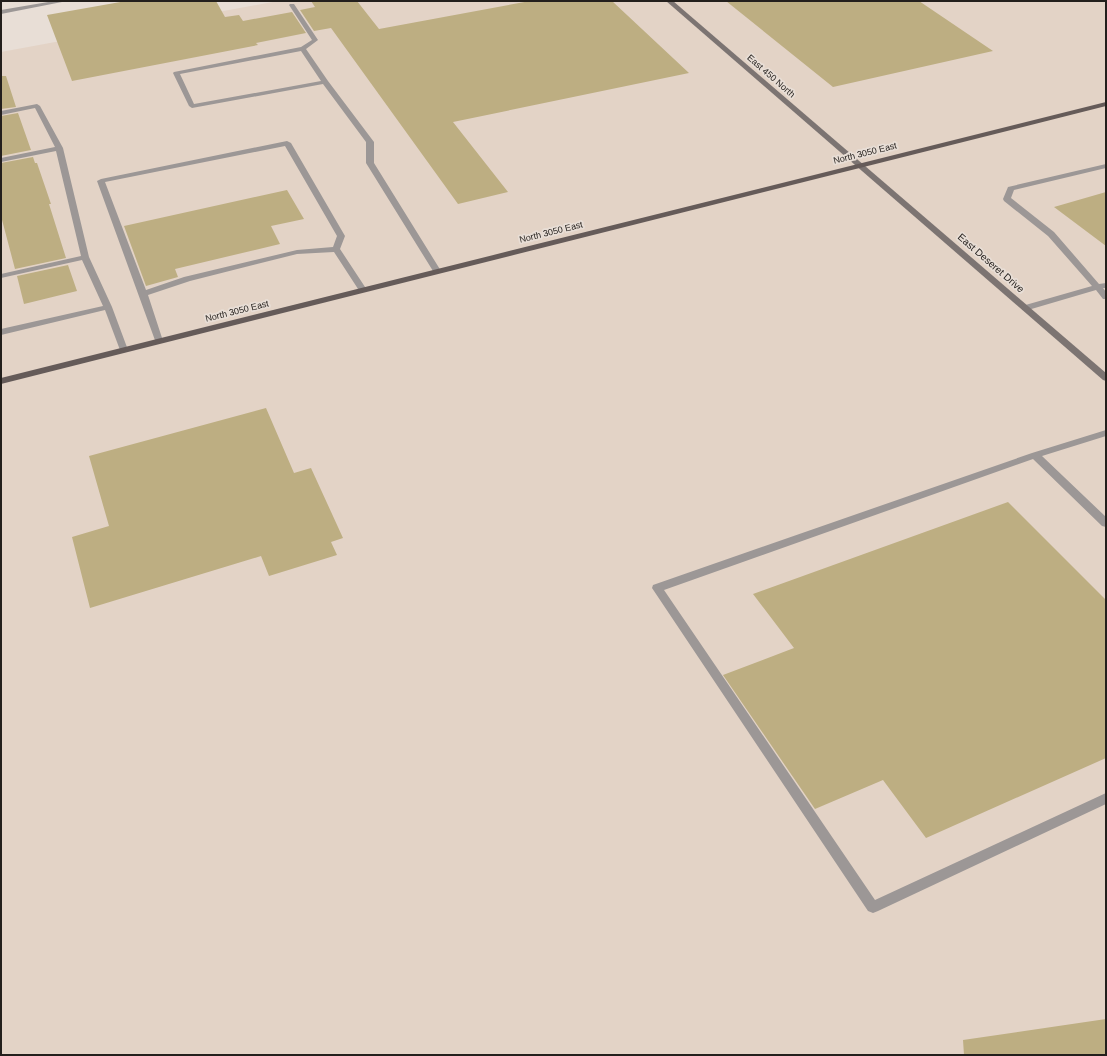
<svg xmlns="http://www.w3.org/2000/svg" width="1107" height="1056" font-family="Arial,sans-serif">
	<rect width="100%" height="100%" fill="#e8ded6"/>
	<path fill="#e3d3c6" d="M278 1H1106V1055H1V52Z"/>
	<path fill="#bdae82" d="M126 1H216L225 17 239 15 243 21 292 12 306 33 256 43 258 45 72 81 47 15Z
		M311 1H357L379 29 530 1H612L689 73 453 122 508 192 458 204 331 28 314 31 300 10 315 7Z
		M726 1H919L993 51 833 87Z
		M1 76H6L16 107 1 109Z
		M18 113 31 150 1 156V116Z
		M33 157 35 163H37L51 204H49L66 258 15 269 1 216V163Z
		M287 190 304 219 271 226 280 244 175 269 178 277 146 286 124 226Z
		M1106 192V246L1054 207Z
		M68 265 77 291 24 304 17 276Z
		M266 408 294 473 311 468 343 538 331 542 337 555 269 576 261 556 90 608 72 537 109 526 89 456Z
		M1008 502 1106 600V758L926 838 883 780 815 809 723 675 794 648 753 594Z
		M1106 1019V1055H964L963 1040Z"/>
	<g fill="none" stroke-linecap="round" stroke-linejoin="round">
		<path fill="#9c9796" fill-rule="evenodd" d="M290 4H294L318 40 306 49 328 81 374 142V163L441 271 440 273H434L433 271 366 163V142L323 84 192 108 189 106 173 73 174 72 301 47 312 40 289 5ZM301 51 321 81 194 104 180 74Z
			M37 104 40 106 63 148 89 257 112 307 128 350 127 352H121L120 350 105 310 1 335V329L103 306 82 260 1 278V274L81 256 56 151 1 162V158L55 147 35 108 1 115V111Z
			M287 141 291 143 345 236 340 249 367 290 363 292H360L334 252 297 254 190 281 148 295 163 341 159 344 156 343 97 181 101 179ZM285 146 337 236 333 247 297 250 184 277 146 290 105 182Z
			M1106 164V168L1014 190 1011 198 1054 232 1099 284 1106 283V288H1103L1106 292V299H1103L1096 290 1028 310H1022V306L1092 286 1048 236 1004 201 1003 199 1008 187Z
			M1106 430V436L1042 456 1106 517V527L1102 526 1033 459 664 590 875 900 1106 793V804L878 911 873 913 868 911 652 588 653 585 1032 453Z"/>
		<path fill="#9c9796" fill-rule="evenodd" d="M54 1H67L1 14V10Z"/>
		<path fill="#7c7472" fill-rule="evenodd" d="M666 1H673L1106 373V381L1103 380Z"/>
		<path fill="#655b59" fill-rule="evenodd" d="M1106 102V106L1 384V378Z"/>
	</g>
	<g text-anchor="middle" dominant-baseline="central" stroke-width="3.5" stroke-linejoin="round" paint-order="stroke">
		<g font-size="9" fill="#231f1c" stroke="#e8ded6">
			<text transform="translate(771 76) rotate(41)">East 450 North</text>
			<text transform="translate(865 153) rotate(-14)">North 3050 East</text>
			<text transform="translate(551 232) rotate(-14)">North 3050 East</text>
			<text transform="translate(237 311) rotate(-14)">North 3050 East</text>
		</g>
		<g font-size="10" fill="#231f1c" stroke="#e8ded6">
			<text transform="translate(991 263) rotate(41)">East Deseret Drive</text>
		</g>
	</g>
	<rect width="1107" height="1056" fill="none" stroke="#231f1c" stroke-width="4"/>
</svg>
